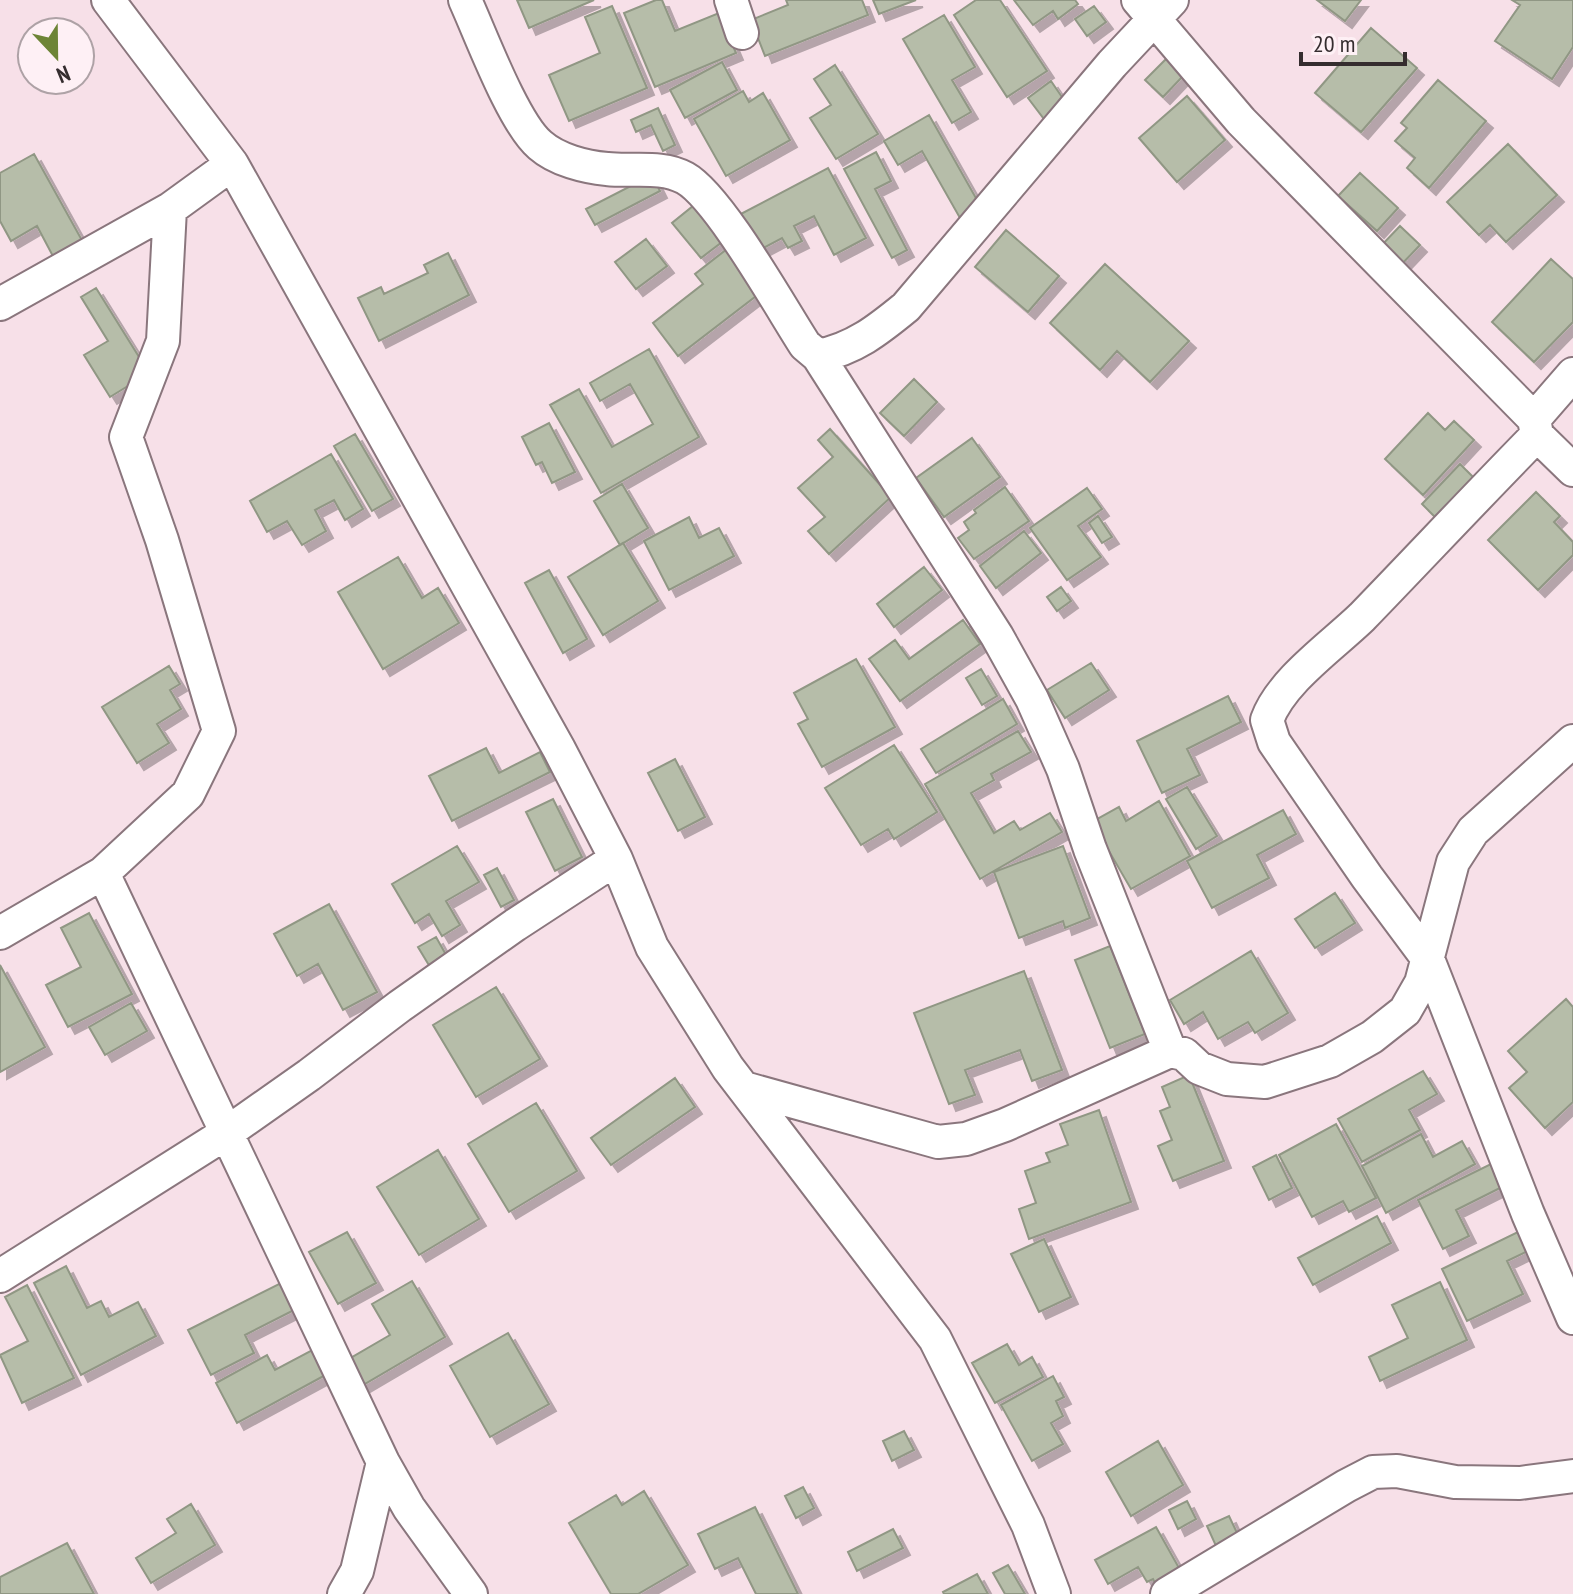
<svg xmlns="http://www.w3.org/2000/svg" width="1573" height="1594" font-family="'PT Sans Narrow',sans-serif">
	<defs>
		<filter id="shadow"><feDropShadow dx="7" dy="7" stdDeviation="0" flood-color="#0004"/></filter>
	</defs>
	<rect width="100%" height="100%" fill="#f7e0e8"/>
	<path fill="#b6bda9" stroke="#909784" stroke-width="2" filter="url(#shadow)" d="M517 0H594L529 28Z
		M656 0H662L675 31 719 13 736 53 655 87 624 13Z
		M786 0H862L868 15 765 56 751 20 788 5Z
		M873 0H916L879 14Z
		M976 0H1000L1047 71 1007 97 954 15Z
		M1014 0H1075L1078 4 1058 19 1053 11 1033 25Z
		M1317 0H1361L1345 21Z
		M1512 0H1573V47L1552 79 1495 41 1520 5Z
		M612 6 647 88 569 121 549 75 600 53 585 17Z
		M1094 6 1106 22 1087 36 1075 19Z
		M944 15 975 67 952 80 971 112 952 123 903 39Z
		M1371 28 1417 68 1361 132 1315 93Z
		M1166 59 1183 76 1163 97 1145 80Z
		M722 62 737 90 685 118 670 90Z
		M835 65 878 134 836 159 810 118 831 105 814 79Z
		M1438 80 1486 121 1429 188 1407 168 1415 158 1395 141 1407 128 1401 123Z
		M1051 81 1066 103 1044 119 1028 98Z
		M743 91 749 102 763 93 790 140 726 176 694 119Z
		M1187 96 1225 140 1177 182 1139 138Z
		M658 108 675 145 663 151 651 125 636 132 631 120Z
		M929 115 981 207 960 218 922 151 898 165 884 141Z
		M1508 144 1557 195 1506 242 1490 225 1479 235 1447 202Z
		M876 152 891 181 875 189 907 250 892 258 844 169Z
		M34 154 84 244 55 260 37 226 11 241 0 221V173Z
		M828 168 866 238 834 255 814 216 794 226 802 241 788 248 782 238 756 252 737 216Z
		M1360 173 1398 208 1377 231 1338 196Z
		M652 175 660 191 595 225 586 209Z
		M693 206 722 242 701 258 672 223Z
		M1400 226 1420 245 1399 267 1379 248Z
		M1006 230 1059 276 1028 312 975 267Z
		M646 239 667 266 636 289 615 262Z
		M727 249 760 293 678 356 653 323 703 284 695 274Z
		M448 253 469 295 379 341 358 298 381 287 384 294 428 273 424 265Z
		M1551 259 1573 279V322L1534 362 1492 322Z
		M1105 264 1189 341 1150 382 1117 351 1100 370 1050 323Z
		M96 288 149 373 110 397 84 355 108 341 81 297Z
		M649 349 699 437 601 493 550 405 579 389 612 447 653 424 630 384 600 401 590 383Z
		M914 379 937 402 904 436 880 413Z
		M1428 413 1445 430 1454 421 1474 440 1423 495 1385 459Z
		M549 423 575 472 552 483 542 462 536 465 522 437Z
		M830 429 891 497 829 554 808 531 825 517 798 488 833 457 818 440Z
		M355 434 393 499 372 511 334 446Z
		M972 438 1000 477 944 517 916 478Z
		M331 454 363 509 345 520 334 500 315 510 326 531 302 545 287 521 267 532 250 501Z
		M1460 464 1476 480 1438 520 1422 504Z
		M622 484 648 528 620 545 594 501Z
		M1005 487 1029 521 974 559 958 538 969 530 964 522 976 513 974 510Z
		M1087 488 1102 509 1078 526 1101 557 1067 580 1030 528Z
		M1536 492 1560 516 1554 522 1573 542V555L1538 590 1488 540Z
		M1098 516 1112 537 1102 543 1089 523Z
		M689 517 699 538 719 528 734 556 669 590 644 541Z
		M1024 531 1041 553 996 588 980 566Z
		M623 543 658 601 603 635 568 577Z
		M398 557 422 598 438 588 459 623 383 669 338 592Z
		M924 567 942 590 894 627 877 604Z
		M549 570 587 639 563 653 525 583Z
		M1061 587 1071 601 1057 611 1047 597Z
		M963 620 980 644 900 701 869 659 895 640 909 659Z
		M856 659 895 727 822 767 798 724 808 719 794 693Z
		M1091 663 1109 690 1065 718 1047 690Z
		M169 666 180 684 170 690 181 709 157 724 169 743 137 763 102 707Z
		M981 669 997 696 982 705 966 678Z
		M1228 696 1241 722 1187 749 1200 775 1162 793 1137 741Z
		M1003 699 1017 724 936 773 921 749Z
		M1018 731 1031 752 991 774 994 780 971 793 994 833 1014 821 1020 830 1050 813 1062 832 980 879 925 784Z
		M894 745 937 812 894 839 888 829 861 845 825 788Z
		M486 748 499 773 540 752 550 772 452 821 429 776Z
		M675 759 705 817 678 831 648 773Z
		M1187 787 1217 836 1196 849 1166 799Z
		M553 799 582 857 555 871 526 812Z
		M1159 801 1190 856 1131 889 1092 822 1119 807 1126 821Z
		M1283 810 1296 834 1257 855 1269 878 1212 908 1187 861Z
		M457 846 479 882 446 901 460 925 442 936 429 914 415 923 392 884Z
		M1063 846 1090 918 1065 928 1063 921 1019 938 994 872Z
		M497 868 514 900 501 907 484 875Z
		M1335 893 1355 923 1315 948 1295 919Z
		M329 904 377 992 343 1010 318 964 297 976 274 934Z
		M89 913 132 994 68 1027 46 985 81 967 61 928Z
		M436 937 450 962 433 972 418 947Z
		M1110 946 1145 1034 1110 1048 1075 960Z
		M1251 951 1288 1013 1255 1033 1248 1022 1218 1039 1203 1012 1184 1024 1170 1000Z
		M0 965 45 1047 0 1072Z
		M1024 971 1062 1070 1032 1081 1020 1050 965 1070 975 1095 949 1104 914 1013Z
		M496 987 540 1059 476 1097 433 1025Z
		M1566 999 1573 1007V1102L1545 1128 1509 1088 1527 1072 1508 1051Z
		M131 1003 147 1031 105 1055 89 1027Z
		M1423 1071 1437 1094 1409 1110 1420 1130 1362 1162 1338 1119Z
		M1189 1075 1224 1161 1173 1181 1158 1146 1172 1140 1160 1111 1170 1107 1162 1087Z
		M675 1078 695 1107 611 1165 591 1138Z
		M536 1103 577 1171 509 1212 468 1144Z
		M1099 1110 1131 1202 1029 1239 1019 1209 1036 1203 1025 1171 1050 1162 1046 1153 1068 1145 1060 1124Z
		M1336 1124 1376 1198 1349 1212 1343 1201 1312 1217 1279 1155Z
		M1421 1134 1433 1157 1462 1141 1475 1164 1386 1213 1362 1166Z
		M438 1150 479 1219 419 1255 377 1187Z
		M1276 1155 1292 1188 1269 1200 1253 1167Z
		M1499 1160 1510 1183 1456 1210 1469 1236 1443 1249 1418 1200Z
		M1377 1216 1391 1243 1313 1285 1298 1258Z
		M1524 1229 1534 1248 1507 1261 1523 1294 1467 1321 1442 1269Z
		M347 1232 376 1283 338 1304 309 1252Z
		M1044 1239 1071 1297 1039 1312 1011 1254Z
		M66 1266 87 1308 101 1301 109 1317 138 1302 156 1336 81 1375 34 1283Z
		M285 1281 298 1308 245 1335 254 1353 211 1375 188 1330Z
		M412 1281 445 1337 363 1385 349 1359 390 1335 372 1304Z
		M1440 1282 1467 1340 1380 1381 1369 1357 1408 1338 1392 1305Z
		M27 1285 74 1378 22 1403 0 1355 28 1341 5 1297Z
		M508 1333 549 1404 490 1437 450 1366Z
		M1007 1344 1019 1365 1032 1357 1043 1377 995 1403 972 1363Z
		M318 1347 331 1372 237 1423 216 1383 267 1355 275 1370Z
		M1053 1376 1064 1397 1056 1401 1063 1416 1051 1423 1063 1444 1032 1461 1001 1405Z
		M904 1431 914 1450 892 1461 883 1441Z
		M1158 1441 1183 1485 1131 1516 1106 1472Z
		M803 1487 814 1508 796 1518 785 1496Z
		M644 1491 688 1565 638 1594H611L569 1523 616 1495 622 1505Z
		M1187 1501 1196 1519 1178 1529 1169 1510Z
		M191 1504 215 1545 151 1583 136 1558 176 1533 167 1519Z
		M755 1507 798 1594H756L738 1558 715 1569 698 1534Z
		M1229 1516 1238 1535 1216 1546 1207 1526Z
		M1156 1527 1184 1577 1159 1591 1153 1579 1147 1582 1138 1567 1108 1584 1095 1560Z
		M893 1529 903 1548 857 1571 848 1552Z
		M67 1543 94 1594H0V1577Z
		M1008 1565 1025 1594H1005L993 1573Z
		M977 1574 988 1594H944L943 1592Z"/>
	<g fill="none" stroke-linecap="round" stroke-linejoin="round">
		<defs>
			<path id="minor" d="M465 0C481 35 513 122 540 145 557 160 585 167 607 169 633 172 661 165 685 178 719 197 781 308 805 345L818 356C854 349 878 330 906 307L1112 64 1172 0
				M731 0 742 33
				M1138 0 1241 121 1534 419
				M232 164 559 749 616 859 652 947 728 1068 935 1339 1028 1525 1054 1594
				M0 304 170 209
				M818 356 997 636 1032 699 1063 769 1090 849 1170 1051
				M1573 374 1534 419 1537 435 1573 470
				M1537 435C1478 495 1421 556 1362 617 1332 646 1281 681 1267 720L1274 742 1367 877 1428 959 1528 1214 1573 1318
				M103 873 383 1462 409 1508 471 1594
				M0 933 103 873 188 794 219 731 162 540 126 437 163 341 170 209 232 164 108 0
				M744 1088 938 1142 966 1139 1005 1125 1170 1051 1184 1054 1199 1068 1227 1079 1265 1082 1330 1061 1372 1037 1405 1011 1421 983 1453 862 1473 831 1573 741
				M0 1276 228 1132 309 1075 400 1006 515 925 616 859
				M344 1594 357 1571 383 1462
				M1167 1594 1346 1486 1373 1472 1397 1471 1455 1482 1520 1483 1573 1476"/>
		</defs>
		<use href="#minor" stroke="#8a767d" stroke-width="36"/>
		<use href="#minor" stroke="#fff" stroke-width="32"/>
	</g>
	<g transform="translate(56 56) rotate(158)"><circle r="38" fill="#fef0f5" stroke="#aea2a6" stroke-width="2"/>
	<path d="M0-6L14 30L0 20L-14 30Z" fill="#6d8436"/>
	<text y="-12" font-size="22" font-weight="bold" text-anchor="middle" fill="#352d2f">N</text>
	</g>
	<path d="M1301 52v12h104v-12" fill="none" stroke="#352d2f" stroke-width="4"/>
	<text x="1313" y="52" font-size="24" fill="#352d2f" stroke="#fef0f5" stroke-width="6" paint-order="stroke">20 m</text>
</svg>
